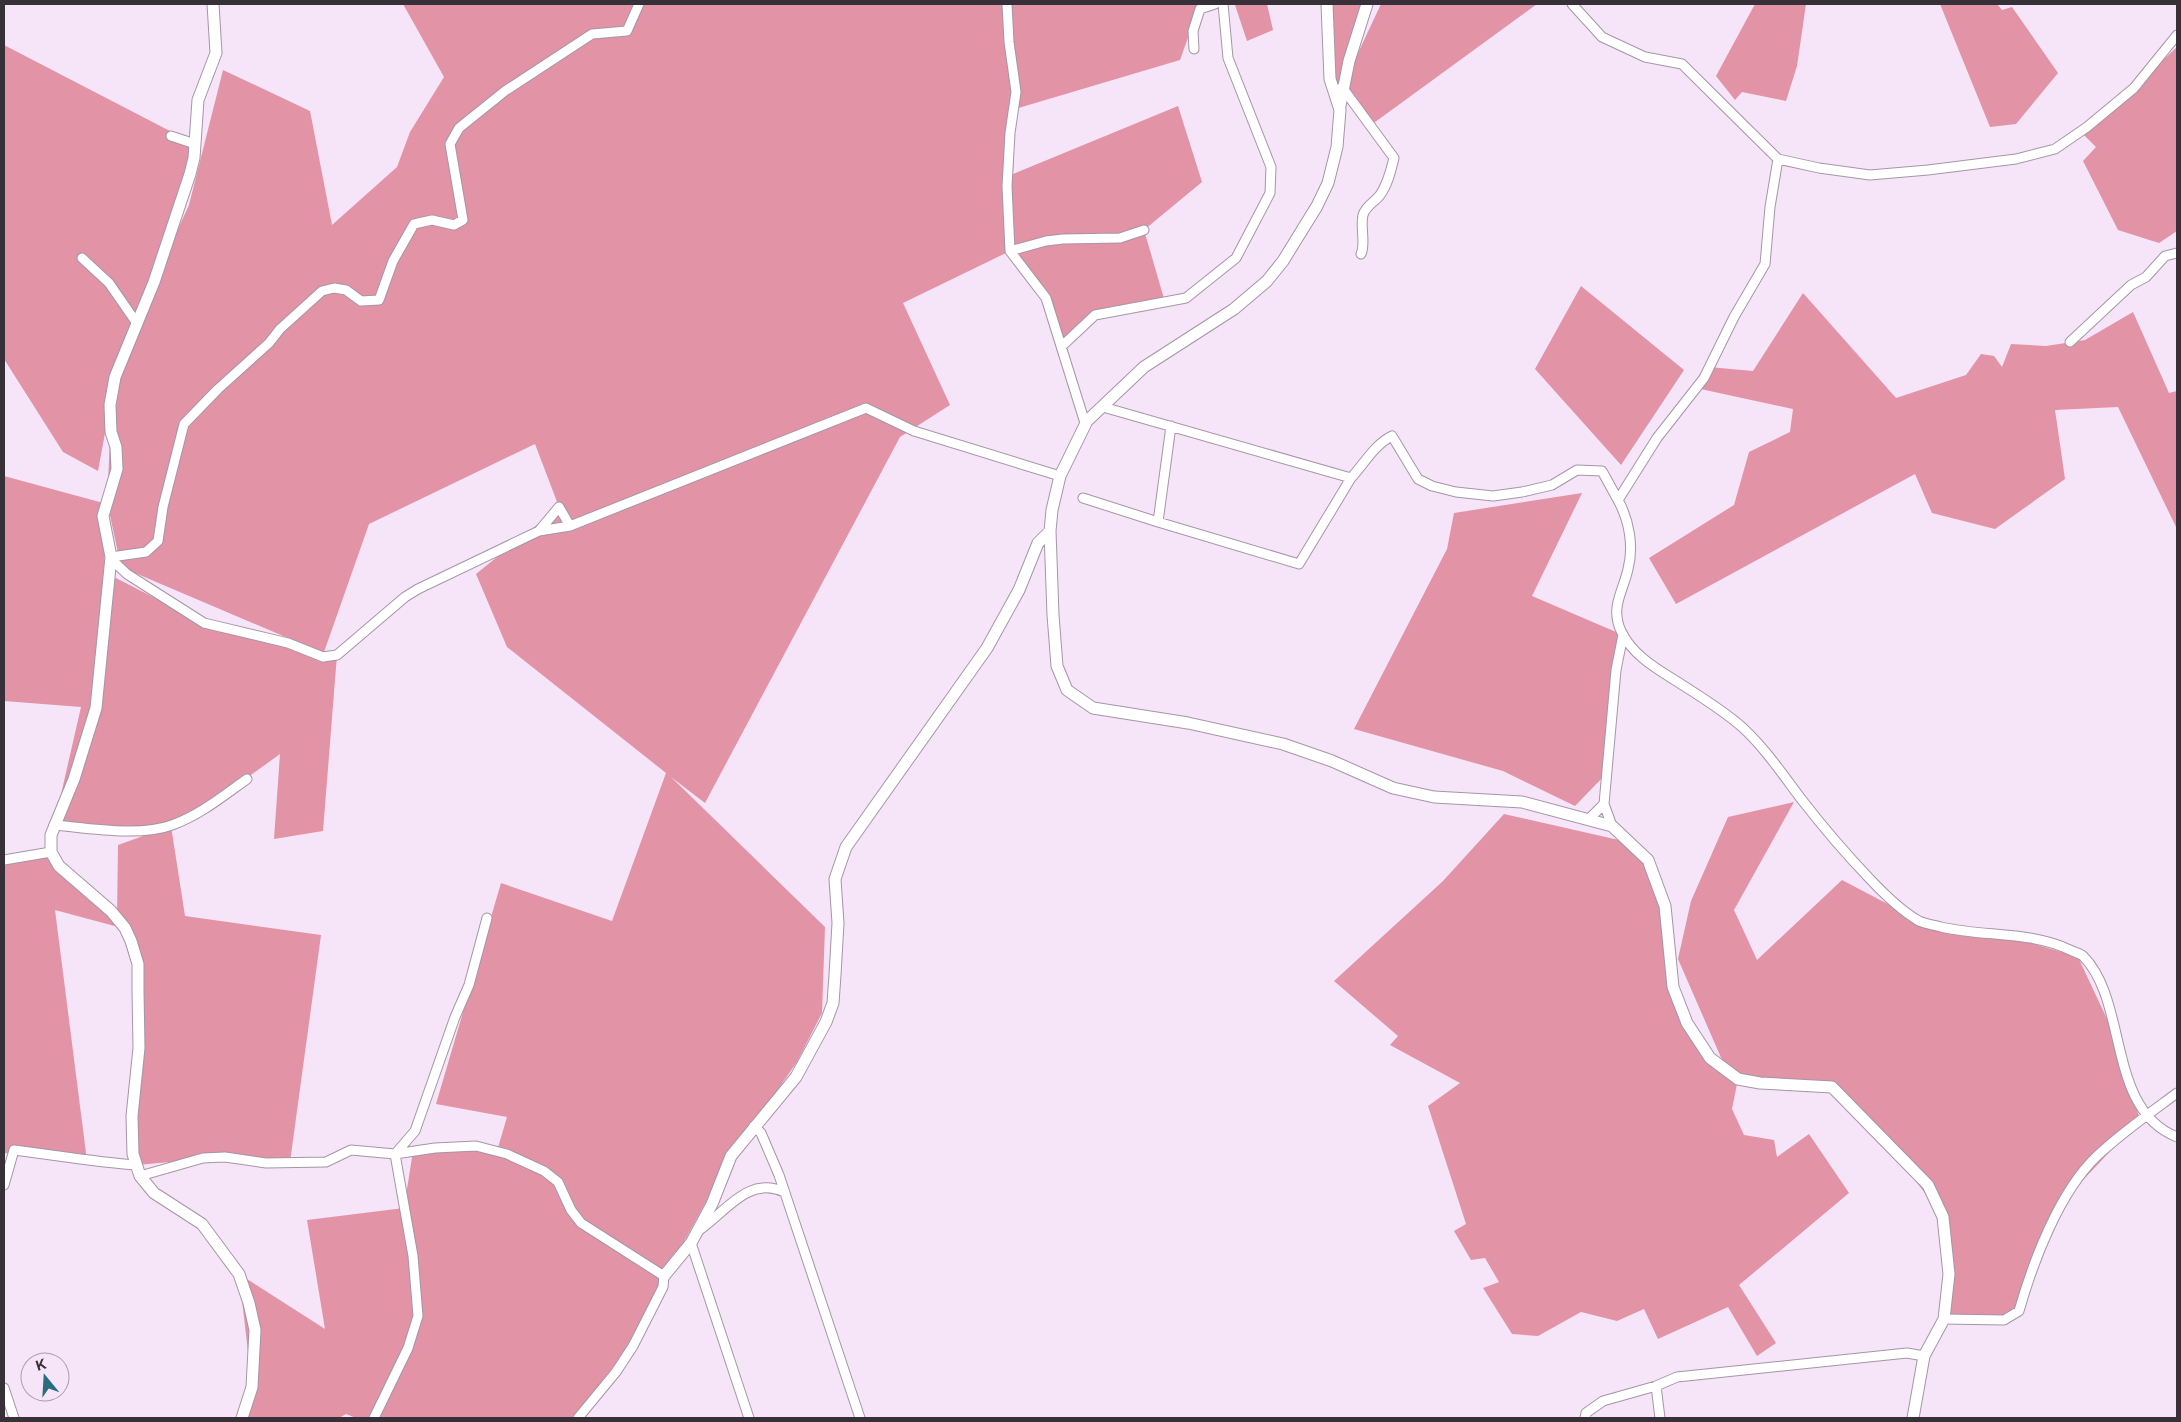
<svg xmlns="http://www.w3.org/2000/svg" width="2181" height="1422" font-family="Inter,sans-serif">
	<rect width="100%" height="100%" fill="#f6e4f8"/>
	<path fill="#e293a6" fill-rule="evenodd" d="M403 4H1200L1180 60 1015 109 1013 174 1178 106 1202 182 1144 230 1165 302 1095 315 1062 346 1046 298 1010 251 903 303 950 405 900 437 705 803 671 777 825 927 822 1013 797 1062 731 1156 622 1355 574 1418H356L346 1414 339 1418H240L252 1387 239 1274 325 1329 307 1220 404 1208 413 1151H497L507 1117 436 1104 501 883 612 921 666 773 507 647 476 574 559 507 535 444 369 524 324 652 337 655 323 831 274 839 280 754 204 809 159 827 54 825 81 707 4 701V476L107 504 112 395 98 471 63 452 4 359V45L195 144 115 377 151 288 189 205 223 70 310 111 332 225 397 167 410 132 444 77ZM108 506 121 567 309 647 196 619 110 575 101 611Z
		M1232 4H1267L1273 30 1247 41 1235 5Z
		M1325 4H1369L1335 96Z
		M1381 4H1537L1371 125 1342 87Z
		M1755 4H1806L1797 66 1786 101 1742 92 1735 100 1716 76Z
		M1940 4H1997L2002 10 2012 7 2058 73 2016 124 1990 127Z
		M2177 47V231L2159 243 2118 230 2083 161 2096 147 2084 135Z
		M1581 286 1684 370 1621 465 1535 369Z
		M1803 293 1896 398 1966 375 1981 354 1994 356 2002 367 2011 344 2046 346 2085 340 2133 312 2169 393 2177 391V529L2118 407 2055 410 2065 479 1995 529 1932 513 1915 474 1676 604 1649 558 1734 505 1749 452 1790 432 1793 409 1696 388 1709 367 1753 371Z
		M1582 493 1532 596 1623 635 1606 774 1575 806 1503 771 1354 729 1447 549 1454 513Z
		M1794 802 1734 910 1757 960 1842 880 1920 921 2008 936 2078 957 2115 1036 2140 1120 2062 1202 2012 1315 1944 1319 1943 1217 1887 1143 1832 1087 1738 1079 1732 1109 1744 1135 1774 1140 1777 1157 1809 1134 1849 1193 1739 1285 1776 1343 1757 1356 1728 1307 1658 1339 1644 1309 1617 1321 1581 1312 1538 1336 1512 1334 1483 1288 1499 1282 1485 1258 1471 1260 1454 1231 1466 1224 1428 1106 1460 1083 1390 1045 1398 1036 1334 981 1443 881 1504 814 1632 843 1657 881 1673 987 1687 1023 1726 1069 1678 959 1691 901 1728 817Z
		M171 826 185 916 321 935 290 1162 225 1157 137 1165 139 1035 131 941 122 928 55 910 87 1161 4 1153V860L51 852 117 919 118 845Z"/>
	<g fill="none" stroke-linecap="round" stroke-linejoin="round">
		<defs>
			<path id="minor" d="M1007 4 1009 42 1016 92 1010 133 1007 186 1010 251 1046 298 1085 423
				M1572 4 1602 37 1645 57 1682 64 1778 159 1770 207 1765 264 1734 317 1704 378 1657 438 1618 500C1629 520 1634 546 1628 569 1623 592 1610 607 1621 631 1634 658 1661 671 1684 686 1703 698 1725 712 1742 727 1765 748 1783 775 1802 800 1823 827 1845 853 1869 878 1883 893 1900 910 1919 921 1925 924 1934 925 1941 927 1984 937 2031 931 2070 950 2074 952 2080 953 2083 956 2129 1002 2106 1109 2177 1137
				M1194 49 1193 31 1200 9 1215 4
				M1342 87 1394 158C1391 170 1388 184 1380 195 1375 202 1366 205 1363 215 1360 228 1366 243 1361 254
				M171 136 195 144
				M1778 159 1819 168 1870 175 1928 170 2016 159 2055 149 2087 127 2134 88 2177 35
				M1010 251 1046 241 1063 239 1120 238 1144 230
				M82 258 109 283 136 322
				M2070 342 2131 285 2146 277 2165 256 2177 253
				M1062 346 1095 315 1186 298 1236 258 1270 193 1271 167 1228 58 1223 4
				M1103 407 1351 478 1299 564 1158 522 1171 426
				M1351 478C1364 464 1375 444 1392 436L1418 479 1432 486 1456 492 1493 496 1522 492 1552 485 1577 470 1602 471 1618 500
				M1083 498 1158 522
				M570 526 866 408 914 431 1060 476
				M111 557 146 552 158 541 163 507 184 424 218 389 269 343 280 329 322 291 334 288 346 290 361 301 379 300 393 261 414 224 432 220 454 225 463 220 450 144 459 128 505 91 592 34 627 31 639 4
				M111 559 127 574 204 623 288 643 323 657 337 655 405 597 418 589 539 531 559 507 570 526 539 531
				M1604 804 1612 826
				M1589 819 1604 804 1616 670 1623 635
				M54 825C88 828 140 837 172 825 200 815 223 796 247 779
				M4 860 51 852
				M754 1126 761 1133 779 1175 860 1418
				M140 1176 203 1158 225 1157 266 1163 326 1162 351 1150 395 1154 435 1148 476 1146 507 1154 544 1171 558 1182 571 1210 581 1223 664 1276 663 1287 633 1346 616 1372 578 1418
				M4 1185 14 1150C55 1155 95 1162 137 1165
				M698 1231C725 1213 748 1175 784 1192
				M691 1243 749 1418
				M1944 1319 2004 1320 2019 1311C2033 1262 2059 1192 2097 1156 2121 1133 2150 1113 2177 1093
				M4 1388 14 1418
				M374 1418 408 1348 418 1316 413 1256 395 1154 415 1131 455 1017 469 985 487 918
				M1585 1418 1586 1413 1603 1401 1656 1386
				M1660 1418 1656 1386 1677 1377 1907 1353 1924 1356"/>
			<path id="tertiary" d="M213 4 216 53 198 100 194 158 190 174 154 282 115 377 110 405 111 432 116 447 117 469 103 516 111 557 96 708 74 779 51 835V852L59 866 111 911 125 928 131 941 138 964V990L139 1048 132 1116 133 1154 140 1176 154 1193 202 1224 239 1274 249 1303 255 1330 252 1387 242 1418
				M1327 4 1330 79 1340 110 1337 147 1328 183 1317 206 1283 261 1267 281 1234 309 1144 367 1087 421 1060 476 1052 510 1050 531 1053 615 1057 666 1067 690 1093 708 1188 723 1283 744 1332 761 1393 788 1434 797 1522 802 1612 826 1648 860 1665 906 1673 987 1687 1023 1710 1058 1738 1079 1760 1083 1832 1087 1928 1185 1943 1217 1949 1274 1944 1319 1924 1356 1913 1418
				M1340 106 1349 61 1367 4
				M664 1276 691 1243 712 1204 731 1156 796 1077 826 1022 833 1003 835 975 838 923 835 879 846 847 987 648 1019 590 1038 543 1050 531"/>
		</defs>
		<use href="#minor" stroke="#a695a7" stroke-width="11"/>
		<use href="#tertiary" stroke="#a695a7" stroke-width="13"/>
		<use href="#minor" stroke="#fff" stroke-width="9"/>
		<use href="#tertiary" stroke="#fff" stroke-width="11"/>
	</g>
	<rect width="2181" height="1422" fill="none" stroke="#373038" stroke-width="10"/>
	<g transform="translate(45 1377) rotate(342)"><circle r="24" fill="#f6e4f8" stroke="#aa9cab"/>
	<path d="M0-4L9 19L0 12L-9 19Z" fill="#2a6d7f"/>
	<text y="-8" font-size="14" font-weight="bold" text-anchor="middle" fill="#373038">K</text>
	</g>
</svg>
